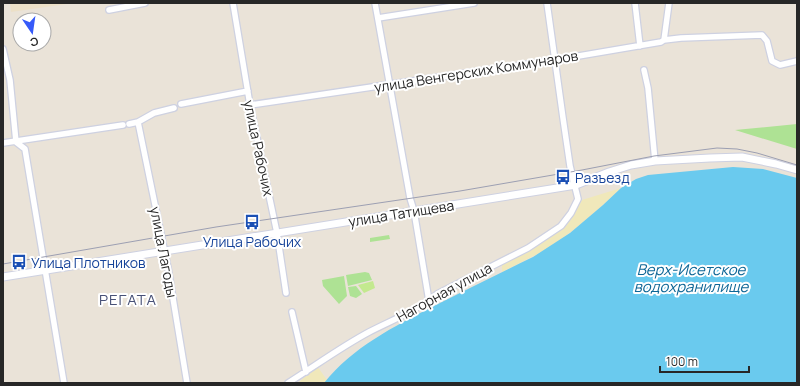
<svg xmlns="http://www.w3.org/2000/svg" width="800" height="386" font-family="Manrope,sans-serif">
	<rect width="100%" height="100%" fill="#eae3d8"/>
	<path fill="#ece0c7" d="M10 3H74L11 12Z"/>
	<path fill="#aee294" d="M797 124V149L735 130Z
		M389 235 390 239 370 242V238Z
		M365 272 369 273 372 280 348 286 346 275Z
		M344 276 347 296 339 304 323 286 322 280Z
		M356 286 362 294 356 298 350 296 348 287Z"/>
	<path fill="#f0e8ba" d="M621 188C600 208 578 228 554 244 538 255 519 263 502 272V263L533 249 566 226 582 200Z
		M317 366 327 380 324 383H298Z"/>
	<path fill="#c3e98f" d="M373 281 375 288 364 293 358 285Z"/>
	<path fill="#6acaee" d="M733 167 763 169 797 178V383H324C353 347 393 327 434 306 467 289 500 273 533 257L570 233 603 205 621 188 636 179 648 175Z"/>
	<g fill="none" stroke-linecap="round" stroke-linejoin="round">
		<defs>
			<path id="minor" d="M233 3 250 105 277 233 286 293
				M375 3 410 198 414 211 429 301
				M635 3 640 46
				M109 10 145 3
				M378 18 474 3
				M664 40 669 3
				M3 49 10 80 16 142 25 149 64 383
				M644 70 648 88 655 161
				M181 104 248 91
				M250 105 555 60 661 42 664 40 681 38 762 35 767 41 772 61 780 65 797 61
				M138 122 168 268 187 383
				M129 124 138 122 154 113 174 108
				M3 143 123 125
				M292 312 306 372
				M288 383C315 366 341 347 369 332 392 320 417 311 437 294L528 248 561 226 571 213 578 199 570 166 563 118 547 3"/>
			<path id="tertiary" d="M3 277 576 185 609 172 631 165 655 161 710 158 742 157 776 164 797 170"/>
		</defs>
		<use href="#minor" stroke="#ced1e1" stroke-width="8"/>
		<use href="#tertiary" stroke="#ced1e1" stroke-width="9"/>
		<use href="#minor" stroke="#fff" stroke-width="5.5"/>
		<use href="#tertiary" stroke="#fff" stroke-width="7"/>
		<path stroke="#9c9fb2" stroke-width="1" d="M3 264 216 227 460 191 582 170 654 156 717 148 737 149 757 153 797 165"/>
	</g>
	<defs>
		<symbol id="bus-bare" viewBox="-9 -9 18 18"><path d="M-5-6H5V4H4V6H2V4H-2V6H-4V4H-5ZM-3.5-4V0h7V-4ZM-3.5 1.2v1.5H-2V1.2ZM2 1.2v1.5H3.5V1.2Z" fill="#1a4fb4" stroke="#fff" stroke-width="2.5" paint-order="stroke"/></symbol>
	</defs>
	<g fill-rule="evenodd">
		<use href="#bus-bare" x="552" y="166" width="22" height="22"/>
		<use href="#bus-bare" x="241" y="211" width="22" height="22"/>
		<use href="#bus-bare" x="8" y="251" width="22" height="22"/>
	</g>
	<g text-anchor="middle" dominant-baseline="central" stroke-width="4" stroke-linejoin="round" paint-order="stroke">
		<g font-size="14" fill="#272727" stroke="#fff">
			<text transform="translate(476 71) rotate(-9)">улица Венгерских Коммунаров</text>
			<text transform="translate(259 148) rotate(78)">улица Рабочих</text>
			<text transform="translate(401 213) rotate(-9)">улица Татищева</text>
			<text transform="translate(164 252) rotate(79)">улица Лагоды</text>
			<text transform="translate(444 292) rotate(-29)">Нагорная улица</text>
		</g>
		<g font-size="14" fill="#164399" stroke="#fff" text-anchor="start">
			<text x="575" y="177">Разъезд</text>
			<text x="252" y="241" text-anchor="middle">Улица Рабочих</text>
			<text x="31" y="262">Улица Плотников</text>
		</g>
		<g font-size="15" font-style="italic" fill="#0d6696" stroke="#fff">
			<text x="691" y="269">Верх-Исетское<tspan x="691" dy="17">водохранилище</tspan></text>
		</g>
		<g font-size="15" letter-spacing="1" fill="#485177" stroke="#fff">
			<text x="128" y="299">РЕГАТА</text>
		</g>
	</g>
	<rect width="800" height="386" fill="none" stroke="#272727" stroke-width="8"/>
	<g transform="translate(32 32) rotate(167)"><circle r="19" fill="#ffffff" stroke="#a9a9a9"/>
	<path d="M0-3L7 15L0 10L-7 15Z" fill="#365af9"/>
	<text y="-6" font-size="11" font-weight="bold" text-anchor="middle" fill="#272727">С</text>
	</g>
	<path d="M660 366v6h89v-6" fill="none" stroke="#272727" stroke-width="2"/>
	<text x="666" y="366" font-size="12" fill="#272727" stroke="#ffffff" stroke-width="3" paint-order="stroke">100 m</text>
</svg>
